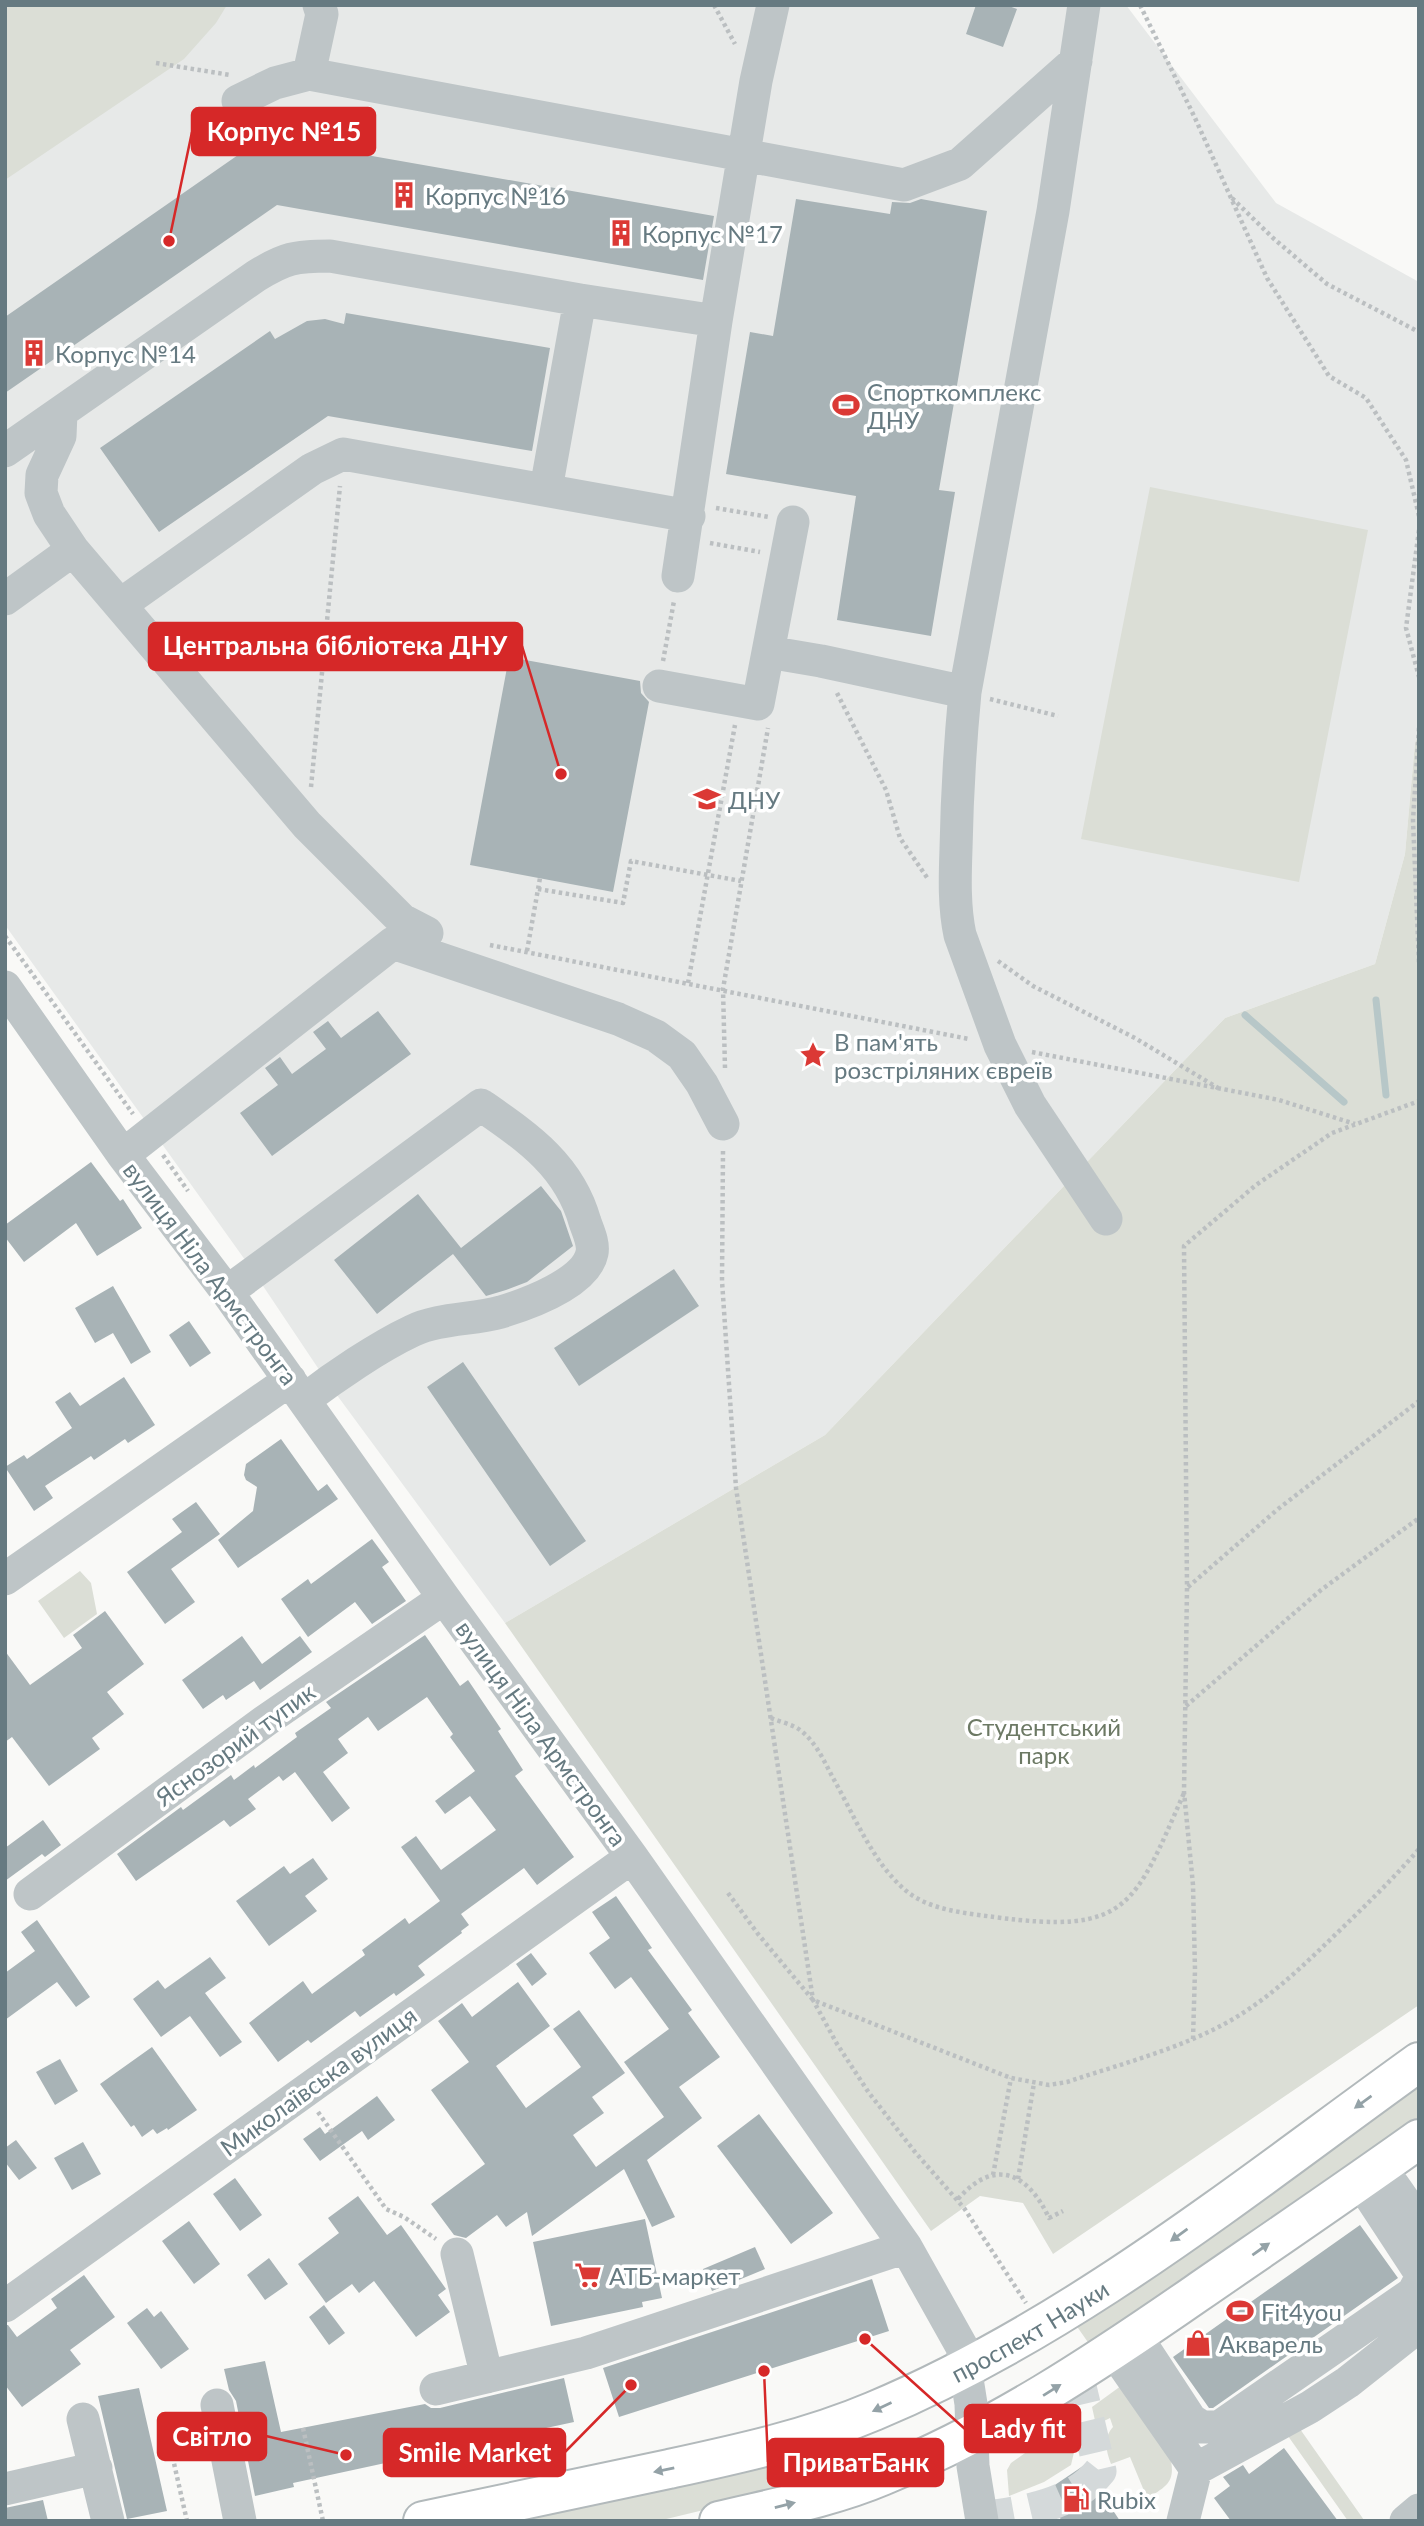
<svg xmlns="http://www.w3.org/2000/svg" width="1424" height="2526" font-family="Lato,sans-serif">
	<rect width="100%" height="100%" fill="#f9f9f7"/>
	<path fill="#e7e9e8" d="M5 5H1126L1276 203 1419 282V733L1415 743 1405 854 1375 964 1225 1018 825 1435 505 1623 328 1383 253 1271 5 925Z"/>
	<path fill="#dbded6" d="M5 5H227L216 23 184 59 5 180Z
		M1150 487 1368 530 1299 882 1081 839Z
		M1419 733V2005L1053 2254 1023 2203 980 2196 931 2231 505 1623 825 1435 1225 1018 1375 964 1405 854 1415 743Z
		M80 1571 91 1583 97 1614 64 1638 38 1601Z
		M1419 2076V2121L1092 2348 1071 2318Z
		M1125 2383 1170 2456C1176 2481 1168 2486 1147 2498L1130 2457 1111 2464C1106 2451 1103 2438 1113 2427L1110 2418 1096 2425 1092 2407Z
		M1070 2421 1076 2444 1071 2465 1044 2482 1009 2496 1007 2470 1011 2463Z
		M1300 2429 1364 2520 1348 2521 1288 2436Z
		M802 2449 812 2484 658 2521H509Z"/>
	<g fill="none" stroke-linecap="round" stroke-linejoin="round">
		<path stroke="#b7c7c8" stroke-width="7" d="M1376 1000 1386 1095
			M1245 1015 1344 1102"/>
	</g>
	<path fill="#a8b3b6" d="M976 5H1006L1017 9 1003 47 966 34Z
		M264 137 714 216 703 280 277 205 5 393V317Z
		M796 199 890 214 892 202 910 203 921 199 987 211 939 490 955 492 931 636 837 620 856 496 726 474 750 332 773 336Z
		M346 313 550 348 532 451 328 416 159 532 100 448 270 331 275 339 307 321 325 319 344 324Z
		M509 657 640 681 641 693 649 702 613 892 470 865Z
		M378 1011 411 1054 272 1156 240 1113 278 1085 265 1068 280 1057 292 1074 326 1049 313 1032 328 1021 341 1038Z
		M91 1162 120 1201 123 1199 142 1228 97 1256 76 1223 24 1262 5 1237V1225Z
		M541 1186 561 1211 573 1246 527 1282 506 1290 486 1296 453 1254 377 1314 334 1260 418 1194 461 1248Z
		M674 1269 699 1306 579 1386 554 1348Z
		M113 1286 151 1352 131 1364 113 1333 95 1343 75 1308Z
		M189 1321 211 1353 190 1367 169 1335Z
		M463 1362 586 1541 550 1566 427 1387Z
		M124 1377 155 1425 128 1443 125 1439 94 1460 91 1456 45 1486 53 1498 34 1511 5 1467 24 1455 27 1459 72 1428 55 1402 70 1392 80 1406Z
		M281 1439 318 1491 327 1484 338 1499 238 1568 218 1540 253 1511 257 1487 246 1480 244 1475 246 1464Z
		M196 1502 220 1534 171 1569 195 1602 165 1624 127 1572 182 1532 172 1519Z
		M372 1539 389 1562 382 1567 406 1601 372 1624 355 1602 308 1637 281 1599 308 1579 311 1584Z
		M105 1611 144 1664 107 1692 124 1714 92 1738 100 1749 49 1786 12 1737 5 1742V1651L30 1685 82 1648 73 1635Z
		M425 1635 460 1686 468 1680 501 1729 498 1731 523 1770 515 1776 574 1857 537 1885 524 1868 461 1914 469 1925 461 1931 462 1933 418 1966 425 1975 396 1996 394 1993 360 2017 355 2011 311 2043 308 2040 278 2062 249 2023 303 1981 312 1994 365 1955 362 1950 405 1918 409 1924 440 1901 401 1847 416 1836 441 1870 496 1830 470 1796 445 1814 435 1801 475 1771 450 1737 453 1734 427 1697 378 1731 368 1717 338 1739 348 1753 323 1772 350 1808 332 1822 295 1772 283 1781 279 1776 248 1799 256 1809 230 1827 224 1820 136 1881 117 1854 181 1807 183 1810 231 1775 234 1780 254 1765 255 1768 297 1737 295 1733 331 1708 326 1702Z
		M242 1636 262 1664 300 1636 312 1652 260 1690 254 1681 226 1700 223 1695 203 1709 182 1680Z
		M43 1820 61 1845 45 1857 42 1854 5 1881V1848Z
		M313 1858 328 1879 305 1896 317 1911 269 1946 236 1901 284 1866 290 1874Z
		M616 1896 652 1948 648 1950 692 2010 688 2013 720 2057 679 2087 702 2118 647 2160 675 2217 652 2227 624 2169 532 2236 527 2212 506 2227 497 2215 466 2238 454 2235 431 2204 485 2164 431 2090 469 2062 438 2021 462 2003 472 2017 518 1982 550 2026 496 2066 526 2108 581 2067 553 2029 579 2010 625 2073 592 2097 604 2113 573 2135 596 2167 664 2117 624 2062 669 2029 631 1977 615 1989 589 1953 610 1938 592 1912Z
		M37 1920 90 1997 76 2007 57 1982 5 2020V1973L35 1951 21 1932Z
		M531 1953 547 1974 532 1986 516 1964Z
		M210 1957 226 1978 205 1993 242 2042 220 2057 190 2016 161 2037 133 1999 158 1980 165 1989Z
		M152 2047 197 2110 168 2130 167 2128 157 2134 153 2129 142 2137 134 2125 131 2127 100 2084Z
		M60 2059 78 2091 55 2105 36 2072Z
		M377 2096 395 2120 368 2140 362 2131 320 2161 303 2139 320 2127 325 2134Z
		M759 2114 833 2213 791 2244 717 2146Z
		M16 2140 37 2168 19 2180 5 2162V2148Z
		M83 2142 101 2174 72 2190 54 2158Z
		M235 2178 262 2215 240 2231 213 2194Z
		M358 2196 387 2235 401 2225 446 2289 438 2295 450 2312 416 2337 374 2281 359 2293 352 2284 326 2303 298 2264 339 2233 328 2218Z
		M645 2219 662 2298 642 2302 643 2307 551 2326 533 2242Z
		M189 2221 220 2264 194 2284 162 2241Z
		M1360 2225 1398 2278 1213 2408H1209L1173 2357Z
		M755 2247 765 2269 712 2291 703 2269Z
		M269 2258 288 2284 265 2300 247 2275Z
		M84 2275 115 2317 70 2350 81 2364 22 2407 5 2385V2325H8L17 2337 57 2308 51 2299Z
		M872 2279 889 2331 619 2417 603 2368Z
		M324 2305 345 2333 329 2345 309 2317Z
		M147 2308 154 2317 161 2311 189 2349 161 2369 127 2323Z
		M265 2361 281 2432 425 2404 431 2408H440L564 2378 574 2422 293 2483 294 2487 255 2496 236 2401 229 2390 224 2369Z
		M139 2388 167 2511 127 2519 98 2396Z
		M1284 2448 1338 2521H1231L1214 2498 1230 2486 1223 2477 1243 2465 1249 2474Z
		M1083 2466 1093 2480 1120 2521H1062L1043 2493Z
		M43 2500 48 2521H5V2508Z"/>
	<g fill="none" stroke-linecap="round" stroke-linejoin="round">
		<path stroke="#d4d9da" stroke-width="33" stroke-dasharray="33 17" stroke-linecap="butt" d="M981 2518C1023 2512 1072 2506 1100 2471L1077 2374"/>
		<defs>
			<g id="major">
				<path id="s1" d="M423 2521C505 2504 587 2487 669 2469 738 2454 808 2439 874 2411 1072 2328 1245 2187 1419 2062"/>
				<path d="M719 2521C773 2508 830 2498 882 2476 997 2429 1096 2363 1197 2293 1271 2242 1346 2191 1419 2139"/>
			</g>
		</defs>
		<use href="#major" stroke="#b2b9bb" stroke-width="42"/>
		<path stroke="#bbbfc1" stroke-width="4.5" stroke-dasharray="3.5 3.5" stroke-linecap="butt" d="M714 5 735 44
			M1140 5 1195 118 1267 278 1329 376 1366 398 1406 460 1419 516
			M156 63 230 75
			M1232 198 1273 238 1327 284 1419 332
			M716 508 769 517
			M1419 530 1406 628 1419 677
			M710 543 760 552
			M663 661 674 601
			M837 693 886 790 900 838 928 879
			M990 699 1058 716
			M1419 728 1413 820 1419 963
			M311 787 340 486
			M538 889 623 903 631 861 741 881
			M5 936 133 1114
			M490 945 969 1039
			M527 951 540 878
			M998 961 1033 986 1135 1038 1218 1088
			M688 983 735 725
			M1032 1052 1279 1100 1355 1124
			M725 1068 723 989 768 728
			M723 1151 722 1281 736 1488 813 2000 837 2044 869 2093 915 2152 964 2208 1026 2303
			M163 1155 188 1191
			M1188 1587 1278 1509 1419 1401
			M1186 1706 1321 1590 1419 1518
			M771 1718C780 1722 792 1724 800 1730 816 1742 824 1761 833 1778 854 1815 872 1861 904 1889 927 1910 965 1913 994 1917 1128 1935 1134 1907 1184 1793
			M728 1893 758 1934 813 2000 1011 2078 1049 2085 1067 2082C1121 2064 1179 2049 1228 2022 1269 1999 1303 1966 1336 1934 1365 1906 1393 1879 1419 1849
			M1193 2039 1195 1970 1193 1885 1184 1792 1187 1588 1184 1246 1256 1185 1332 1133 1419 1101
			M318 2112 386 2209 404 2217 436 2239
			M993 2175 1011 2078
			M1018 2179 1034 2083
			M958 2199C995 2157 1028 2173 1049 2218L1063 2211
			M303 2428 323 2521
			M171 2450 187 2521"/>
		<path stroke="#bec5c7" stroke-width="33" d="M309 74 322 14 319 5
			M238 101 275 83 309 74 904 185 960 164 1076 61
			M61 413 60 436 42 475 41 493 49 514 73 550 307 825 402 920 427 933
			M5 451 256 276C285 258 295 256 330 256L580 300 716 321
			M546 489 580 300
			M678 576 716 321 756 81 773 5
			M5 599 73 550
			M120 605 312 469 343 454 689 516
			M768 652 821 661 965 692 1053 211 1084 5
			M659 686 758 704 793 522
			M965 692C960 745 957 796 956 849 955 877 954 907 960 935L1000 1045 1030 1105 1106 1219
			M5 987 123 1155 227 1292 444 1598 632 1857 906 2247 962 2347 971 2404 973 2466 982 2521
			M123 1155 393 943 618 1019 656 1036 682 1055 702 1084 723 1124
			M227 1292 481 1105C527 1137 569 1165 585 1222 588 1231 594 1243 592 1253 586 1283 527 1304 501 1312 472 1320 439 1318 412 1331 378 1347 334 1377 304 1400
			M5 1579 290 1380
			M30 1894 265 1721 444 1598
			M1377 2168 1393 2185 1419 2222
			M1360 2181 1419 2271
			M457 2254 487 2377
			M5 2306 632 1857
			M1136 2336 1191 2420 1202 2427H1219L1413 2293 1419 2282
			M1113 2350 1196 2469
			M436 2389 586 2353 906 2247
			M217 2405 240 2521
			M83 2419 108 2521
			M5 2489 96 2468
			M1183 2521 1196 2469 1310 2407 1348 2382 1419 2326
			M1406 2521 1419 2510"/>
		<use href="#major" stroke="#fff" stroke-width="38"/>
	</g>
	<defs><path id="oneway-solid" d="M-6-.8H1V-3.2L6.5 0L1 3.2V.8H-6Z" transform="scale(1.75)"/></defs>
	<g fill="#94a2a7">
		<use href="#oneway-solid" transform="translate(1363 2102) rotate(144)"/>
		<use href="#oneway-solid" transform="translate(1179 2235) rotate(144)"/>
		<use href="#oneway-solid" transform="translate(1261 2249) rotate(-35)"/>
		<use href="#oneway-solid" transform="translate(1052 2390) rotate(-32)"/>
		<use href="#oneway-solid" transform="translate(882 2407) rotate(155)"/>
		<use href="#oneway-solid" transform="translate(664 2470) rotate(168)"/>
		<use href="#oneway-solid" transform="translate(785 2505) rotate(-14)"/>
	</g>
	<defs>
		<symbol id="building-bare" viewBox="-9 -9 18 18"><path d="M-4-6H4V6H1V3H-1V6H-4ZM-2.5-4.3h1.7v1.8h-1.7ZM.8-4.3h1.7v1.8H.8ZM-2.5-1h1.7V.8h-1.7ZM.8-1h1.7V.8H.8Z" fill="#db3935" stroke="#fff" stroke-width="2.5" paint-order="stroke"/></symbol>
		<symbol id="stadium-bare" viewBox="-9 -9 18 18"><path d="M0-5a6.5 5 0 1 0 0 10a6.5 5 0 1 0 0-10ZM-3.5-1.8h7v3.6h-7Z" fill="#db3935" stroke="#fff" stroke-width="2.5" paint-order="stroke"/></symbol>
		<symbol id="university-bare" viewBox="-9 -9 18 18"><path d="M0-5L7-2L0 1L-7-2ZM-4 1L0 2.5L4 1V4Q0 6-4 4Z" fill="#db3935" stroke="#fff" stroke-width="2.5" paint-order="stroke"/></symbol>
		<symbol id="sight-bare" viewBox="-9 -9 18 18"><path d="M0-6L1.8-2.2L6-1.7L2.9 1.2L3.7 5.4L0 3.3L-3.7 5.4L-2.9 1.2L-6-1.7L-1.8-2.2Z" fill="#db3935" stroke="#fff" stroke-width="2.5" paint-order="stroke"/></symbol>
		<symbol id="supermarket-bare" viewBox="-9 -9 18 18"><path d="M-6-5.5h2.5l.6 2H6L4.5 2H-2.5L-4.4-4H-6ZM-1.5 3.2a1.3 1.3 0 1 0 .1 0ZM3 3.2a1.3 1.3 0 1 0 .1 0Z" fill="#db3935" stroke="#fff" stroke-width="2.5" paint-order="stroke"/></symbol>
		<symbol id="shop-bare" viewBox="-9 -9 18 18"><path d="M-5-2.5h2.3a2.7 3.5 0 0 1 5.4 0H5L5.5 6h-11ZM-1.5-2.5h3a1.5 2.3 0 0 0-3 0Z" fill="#db3935" stroke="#fff" stroke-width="2.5" paint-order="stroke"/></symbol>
		<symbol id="fuel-bare" viewBox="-9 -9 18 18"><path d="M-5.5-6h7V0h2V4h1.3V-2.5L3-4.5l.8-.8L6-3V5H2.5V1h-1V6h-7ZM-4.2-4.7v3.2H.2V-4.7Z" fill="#db3935" stroke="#fff" stroke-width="2.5" paint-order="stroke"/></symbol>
	</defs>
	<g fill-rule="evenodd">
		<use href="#building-bare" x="385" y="176" width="38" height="38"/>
		<use href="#building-bare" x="602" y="214" width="38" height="38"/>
		<use href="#building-bare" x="15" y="334" width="38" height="38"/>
		<use href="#stadium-bare" x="827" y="386" width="38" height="38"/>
		<use href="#university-bare" x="688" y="780" width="38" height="38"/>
		<use href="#sight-bare" x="794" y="1036" width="38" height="38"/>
		<use href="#supermarket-bare" x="569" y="2256" width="38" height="38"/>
		<use href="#stadium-bare" x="1221" y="2292" width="38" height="38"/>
		<use href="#shop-bare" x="1179" y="2324" width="38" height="38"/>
		<use href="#fuel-bare" x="1057" y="2480" width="38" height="38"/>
	</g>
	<g text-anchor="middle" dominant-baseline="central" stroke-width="7" stroke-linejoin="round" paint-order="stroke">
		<g font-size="24" fill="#667a81" stroke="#fff" text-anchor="start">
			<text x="425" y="195">Корпус №16</text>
			<text x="642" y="233">Корпус №17</text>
			<text x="55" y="353">Корпус №14</text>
			<text x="867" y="391">Спорткомплекс<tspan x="867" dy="28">ДНУ</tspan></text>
			<text x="728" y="799">ДНУ</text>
			<text x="834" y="1041">В пам'ять<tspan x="834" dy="28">розстріляних євреїв</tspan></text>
			<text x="609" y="2275">АТБ-маркет</text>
			<text x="1261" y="2311">Fit4you</text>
			<text x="1219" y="2343">Акварель</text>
			<text x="1097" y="2499">Rubix</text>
		</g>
		<g font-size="24" fill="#667a81" stroke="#fff">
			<text transform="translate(211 1273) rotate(53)">вулиця Ніла Армстронга</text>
			<text transform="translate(542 1733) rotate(54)">вулиця Ніла Армстронга</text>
			<text transform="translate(235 1744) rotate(-36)">Яснозорий тупик</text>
			<text transform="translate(318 2081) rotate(-36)">Миколаївська вулиця</text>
			<text stroke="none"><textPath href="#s1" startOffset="640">проспект Науки</textPath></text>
		</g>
		<g font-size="24" fill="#6c7964" stroke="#fff">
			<text x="1044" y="1726">Студентський<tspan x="1044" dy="28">парк</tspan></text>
		</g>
	</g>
	<path fill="none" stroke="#d62828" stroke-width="2.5" d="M169 241L192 132M561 774L522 646M865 2339L965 2429M346 2455L266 2436M631 2385L565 2452M764 2371L768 2462"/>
	<g fill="#d62828" stroke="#fff" stroke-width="2.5">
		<circle cx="169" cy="241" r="7"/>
		<circle cx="561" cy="774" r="7"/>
		<circle cx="865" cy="2339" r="7"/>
		<circle cx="346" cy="2455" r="7"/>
		<circle cx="631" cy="2385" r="7"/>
		<circle cx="764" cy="2371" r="7"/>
	</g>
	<g fill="#d62828" stroke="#d62828" stroke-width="2.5">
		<rect x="192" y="108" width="183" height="47" rx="7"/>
		<rect x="149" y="623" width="373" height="47" rx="7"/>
		<rect x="965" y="2405" width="115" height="47" rx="7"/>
		<rect x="158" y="2413" width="108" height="47" rx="7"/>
		<rect x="384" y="2429" width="181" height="47" rx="7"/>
		<rect x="768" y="2439" width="175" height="47" rx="7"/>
	</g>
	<g font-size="26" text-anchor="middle" font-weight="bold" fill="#fff">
		<text x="284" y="141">Корпус №15</text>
		<text x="335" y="655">Центральна бібліотека ДНУ</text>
		<text x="1023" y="2438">Lady fit</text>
		<text x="212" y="2446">Свiтло</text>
		<text x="475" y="2462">Smile Market</text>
		<text x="856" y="2472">ПриватБанк</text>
	</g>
	<rect width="1424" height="2526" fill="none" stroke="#667a81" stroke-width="14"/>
</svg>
